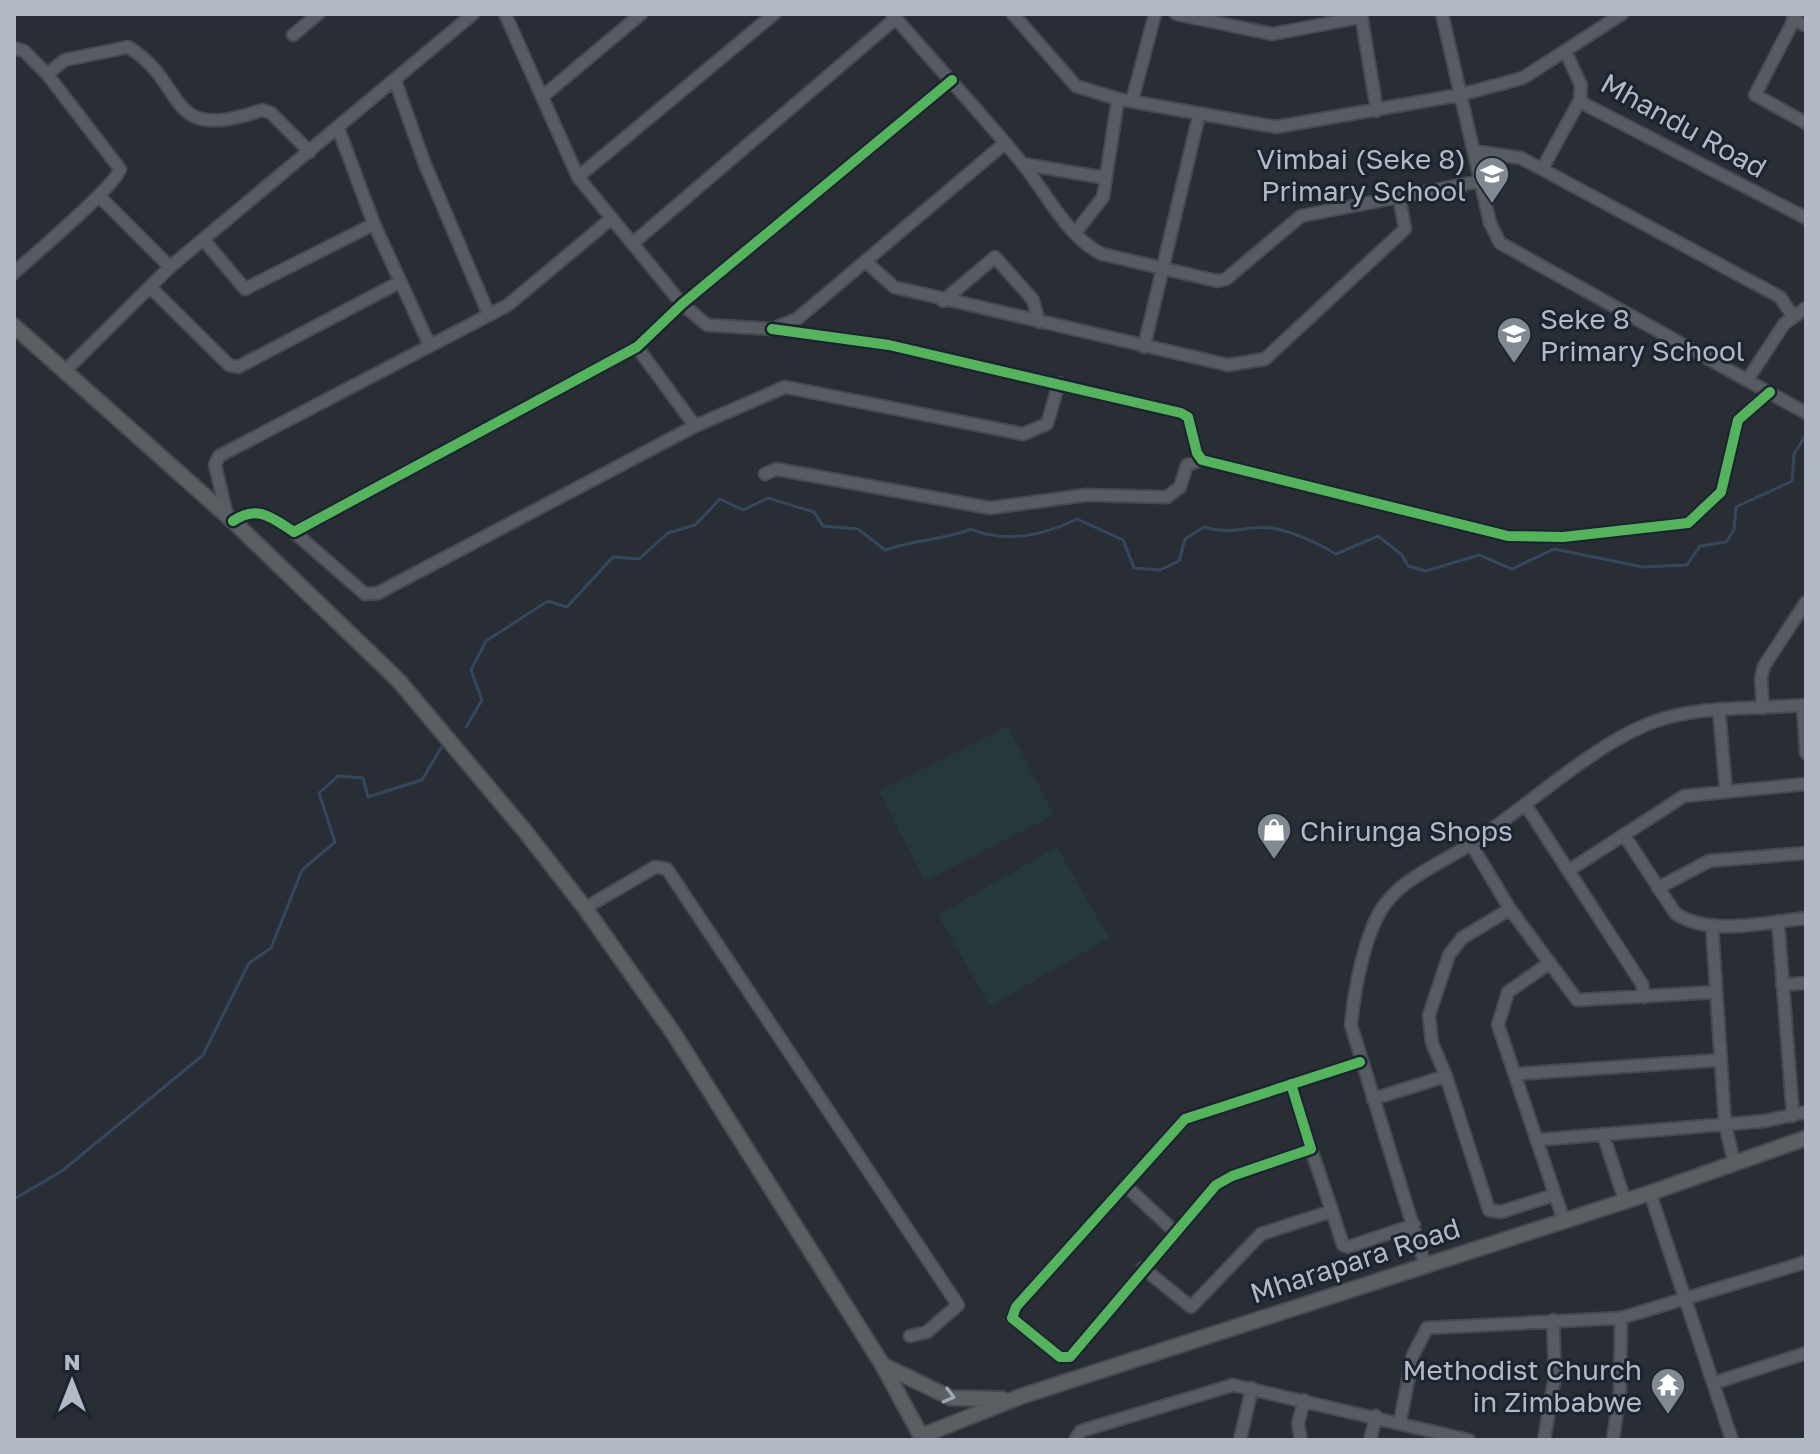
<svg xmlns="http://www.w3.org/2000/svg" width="1820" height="1454" font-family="'Golos Text',sans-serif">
	<rect width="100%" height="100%" fill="#282e34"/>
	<path fill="#25383a" d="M1008 726 1054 815 925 881 879 791Z
		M1057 847 1109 938 990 1006 938 915Z"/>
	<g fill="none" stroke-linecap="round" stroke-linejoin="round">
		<path stroke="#35475d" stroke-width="3" d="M466 727 482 700 471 670 486 641 548 601 567 607 613 557 639 559 668 533 695 525 720 499 743 510 768 498 814 512 823 526 858 529 885 550C913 540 943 540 971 529 1005 544 1045 535 1077 519L1123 540 1134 568 1160 570 1179 561 1185 539 1204 527C1231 536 1247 525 1272 528 1294 532 1317 543 1336 554L1378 536 1402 555 1408 566 1426 571 1479 555 1512 569 1554 549 1643 567 1687 565 1700 546 1726 542 1734 530 1736 507 1792 481 1794 454 1806 435
			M14 1199 62 1171 203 1055 249 963 271 948 302 870 335 842 319 793 338 776 363 778 368 797 422 780 441 748"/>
		<defs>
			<path id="minor" d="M505 14 578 177 682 304 707 325 772 329 797 319 1005 143
				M892 14C935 64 980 112 1022 163 1045 191 1068 238 1102 254L1217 281 1226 279 1301 216 1481 181
				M1013 14 1076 86 1118 99 1276 127 1459 95 1523 78 1622 14
				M1176 14 1272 34 1362 17
				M1361 14 1377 111
				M1442 14 1490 223 1500 243 1806 413
				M1797 14 1755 95 1806 123
				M1793 19 1806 26
				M293 35 318 14
				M14 48 24 51 47 74 120 169C115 187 33 255 14 273
				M1566 53 1581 85 1580 100 1586 105 1806 218
				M47 74 65 60 128 47C190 84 162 145 262 110L271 113 310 152
				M395 80 424 162 489 315
				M542 97 641 14
				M1132 101 1155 14
				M338 128 374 224 430 346
				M1474 151 1521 158 1780 297 1792 315
				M1023 164 1106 178
				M1542 169 1580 100
				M578 177 774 14
				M100 197 170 267
				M1076 232 1103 197 1118 99
				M203 239 245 289 374 224
				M633 243 896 18
				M865 261 894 287 1228 365 1265 359 1405 229 1399 196
				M150 287 229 365 238 367 400 282
				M943 301 995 257 1033 300 1039 322
				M772 329 889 345 1181 413 1188 417 1197 453 1202 460 1508 536 1563 537 1688 523 1721 492 1738 420 1770 392
				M637 347 695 426
				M1144 347 1199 115
				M65 371 170 267 473 14
				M1748 379 1784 324 1806 308
				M765 474 776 469 990 508 1086 495 1167 497 1180 487 1187 465 1202 460
				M227 515 215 465 219 456 508 305 612 218
				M233 521C258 504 272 518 294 532L637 347 682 304 952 80
				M294 532 365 594 378 593 695 426 785 387 1023 434 1047 424 1059 383
				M1803 706 1806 753
				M1763 708 1761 678 1764 666 1806 602
				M1719 711 1726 791
				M1525 804 1642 984 1644 997
				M1624 835 1675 913C1709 937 1767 922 1806 918
				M1568 871 1684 796 1806 784
				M1658 888 1709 861 1806 853
				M585 908 655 867 667 869 958 1305 927 1332 910 1336
				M1510 909 1577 1000 1716 992
				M1778 921 1793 1116
				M1712 926 1725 1124 1734 1162
				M1548 964 1508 992 1498 1025 1564 1221
				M1782 985 1806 983
				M1515 1074 1720 1060
				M1446 1076 1489 1210 1501 1212 1554 1195
				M1291 1084 1311 1149 1232 1176 1216 1185 1070 1357H1060L1012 1318 1016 1307 1185 1119 1360 1062
				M1373 1099 1446 1076 1432 1043 1429 1015 1449 955 1462 938 1510 909 1471 844
				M1603 1134 1625 1201
				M1536 1140 1765 1121 1806 1112
				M1126 1186 1174 1231
				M1650 1193 1732 1440
				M1332 1211 1343 1245 1348 1247 1414 1225
				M1425 1265 1351 1025C1354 991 1365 931 1385 904 1405 877 1442 863 1469 845 1525 809 1595 742 1656 721 1702 705 1757 709 1806 705
				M1143 1268 1191 1307 1261 1234 1332 1211 1311 1149
				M1714 1383 1806 1353
				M1400 1422 1413 1355 1427 1328 1621 1318 1806 1262
				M1075 1440 1081 1431 1233 1385 1469 1440
				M1240 1440 1252 1388
				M1301 1440 1298 1424 1304 1400
				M1370 1440 1376 1416
				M1544 1440 1555 1376 1553 1320
				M1613 1440 1620 1390 1621 1318"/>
			<path id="major" d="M14 326 233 521 399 681 524 830 585 908 674 1034 882 1364 921 1436 1022 1396 1650 1193 1806 1138
				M883 1365 951 1398 1002 1399"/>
		</defs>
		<use href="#minor" stroke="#464a4f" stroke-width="15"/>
		<use href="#major" stroke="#454a51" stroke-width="18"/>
		<use href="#minor" stroke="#575c63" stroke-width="11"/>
		<use href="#major" stroke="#5a5f64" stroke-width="14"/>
		<defs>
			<path id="cycleway" d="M772 329 889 345 1181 413 1188 417 1197 453 1202 460 1508 536 1563 537 1688 523 1721 492 1738 420 1770 392
				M233 521C258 504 272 518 294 532L637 347 682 304 952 80
				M1291 1084 1311 1149 1232 1176 1216 1185 1070 1357H1060L1012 1318 1016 1307 1185 1119 1360 1062"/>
		</defs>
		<use href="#cycleway" stroke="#1b242f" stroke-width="15"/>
		<use href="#cycleway" stroke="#56b35d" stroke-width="10"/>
	</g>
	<defs><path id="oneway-chevron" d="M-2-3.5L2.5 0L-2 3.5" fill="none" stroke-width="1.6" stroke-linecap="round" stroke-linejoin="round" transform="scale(2)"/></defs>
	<use stroke="#a0a8b2" href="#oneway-chevron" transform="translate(949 1396) rotate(15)"/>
	<defs>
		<symbol id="school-pin" viewBox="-11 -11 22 30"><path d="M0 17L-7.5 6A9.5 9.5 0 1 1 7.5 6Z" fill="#818993" stroke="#1b242f"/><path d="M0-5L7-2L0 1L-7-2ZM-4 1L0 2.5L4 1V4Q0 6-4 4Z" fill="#fff"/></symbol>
		<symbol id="shop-pin" viewBox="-11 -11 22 30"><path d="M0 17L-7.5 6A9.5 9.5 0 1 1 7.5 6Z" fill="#818993" stroke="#1b242f"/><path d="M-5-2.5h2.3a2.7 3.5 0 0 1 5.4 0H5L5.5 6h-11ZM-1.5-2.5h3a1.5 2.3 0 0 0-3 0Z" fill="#fff"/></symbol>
		<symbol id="temple-pin" viewBox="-11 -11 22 30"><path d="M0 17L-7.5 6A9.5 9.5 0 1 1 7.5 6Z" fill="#818993" stroke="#1b242f"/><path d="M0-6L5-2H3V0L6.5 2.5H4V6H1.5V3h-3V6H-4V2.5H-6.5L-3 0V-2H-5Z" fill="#fff"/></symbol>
	</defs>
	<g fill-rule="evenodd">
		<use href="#school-pin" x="1472" y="154" width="40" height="54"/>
		<use href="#school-pin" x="1494" y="314" width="40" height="54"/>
		<use href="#shop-pin" x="1254" y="810" width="40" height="54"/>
		<use href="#temple-pin" x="1648" y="1365" width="40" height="54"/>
	</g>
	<g text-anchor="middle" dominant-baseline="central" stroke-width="6" stroke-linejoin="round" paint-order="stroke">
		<g font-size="28" fill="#b1bac6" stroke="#1b242f">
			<text transform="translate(1684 125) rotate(29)">Mhandu Road</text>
			<text transform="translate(1355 1260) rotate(-18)">Mharapara Road</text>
		</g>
		<g font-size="28" fill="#b1bac6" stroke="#1b242f" text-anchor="end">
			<text x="1466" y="158">Vimbai (Seke 8)<tspan x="1466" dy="32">Primary School</tspan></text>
			<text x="1540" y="318" text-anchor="start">Seke 8<tspan x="1540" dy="32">Primary School</tspan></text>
			<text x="1300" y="830" text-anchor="start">Chirunga Shops</text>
			<text x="1642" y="1369">Methodist Church<tspan x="1642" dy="32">in Zimbabwe</tspan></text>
		</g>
	</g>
	<rect width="1820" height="1454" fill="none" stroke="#b1bac6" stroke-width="32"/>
	<g transform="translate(72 1382)" stroke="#1b242f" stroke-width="6" paint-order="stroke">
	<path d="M0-6L14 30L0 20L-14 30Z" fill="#b1bac6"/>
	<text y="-12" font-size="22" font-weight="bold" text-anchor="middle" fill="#b1bac6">N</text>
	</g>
</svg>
